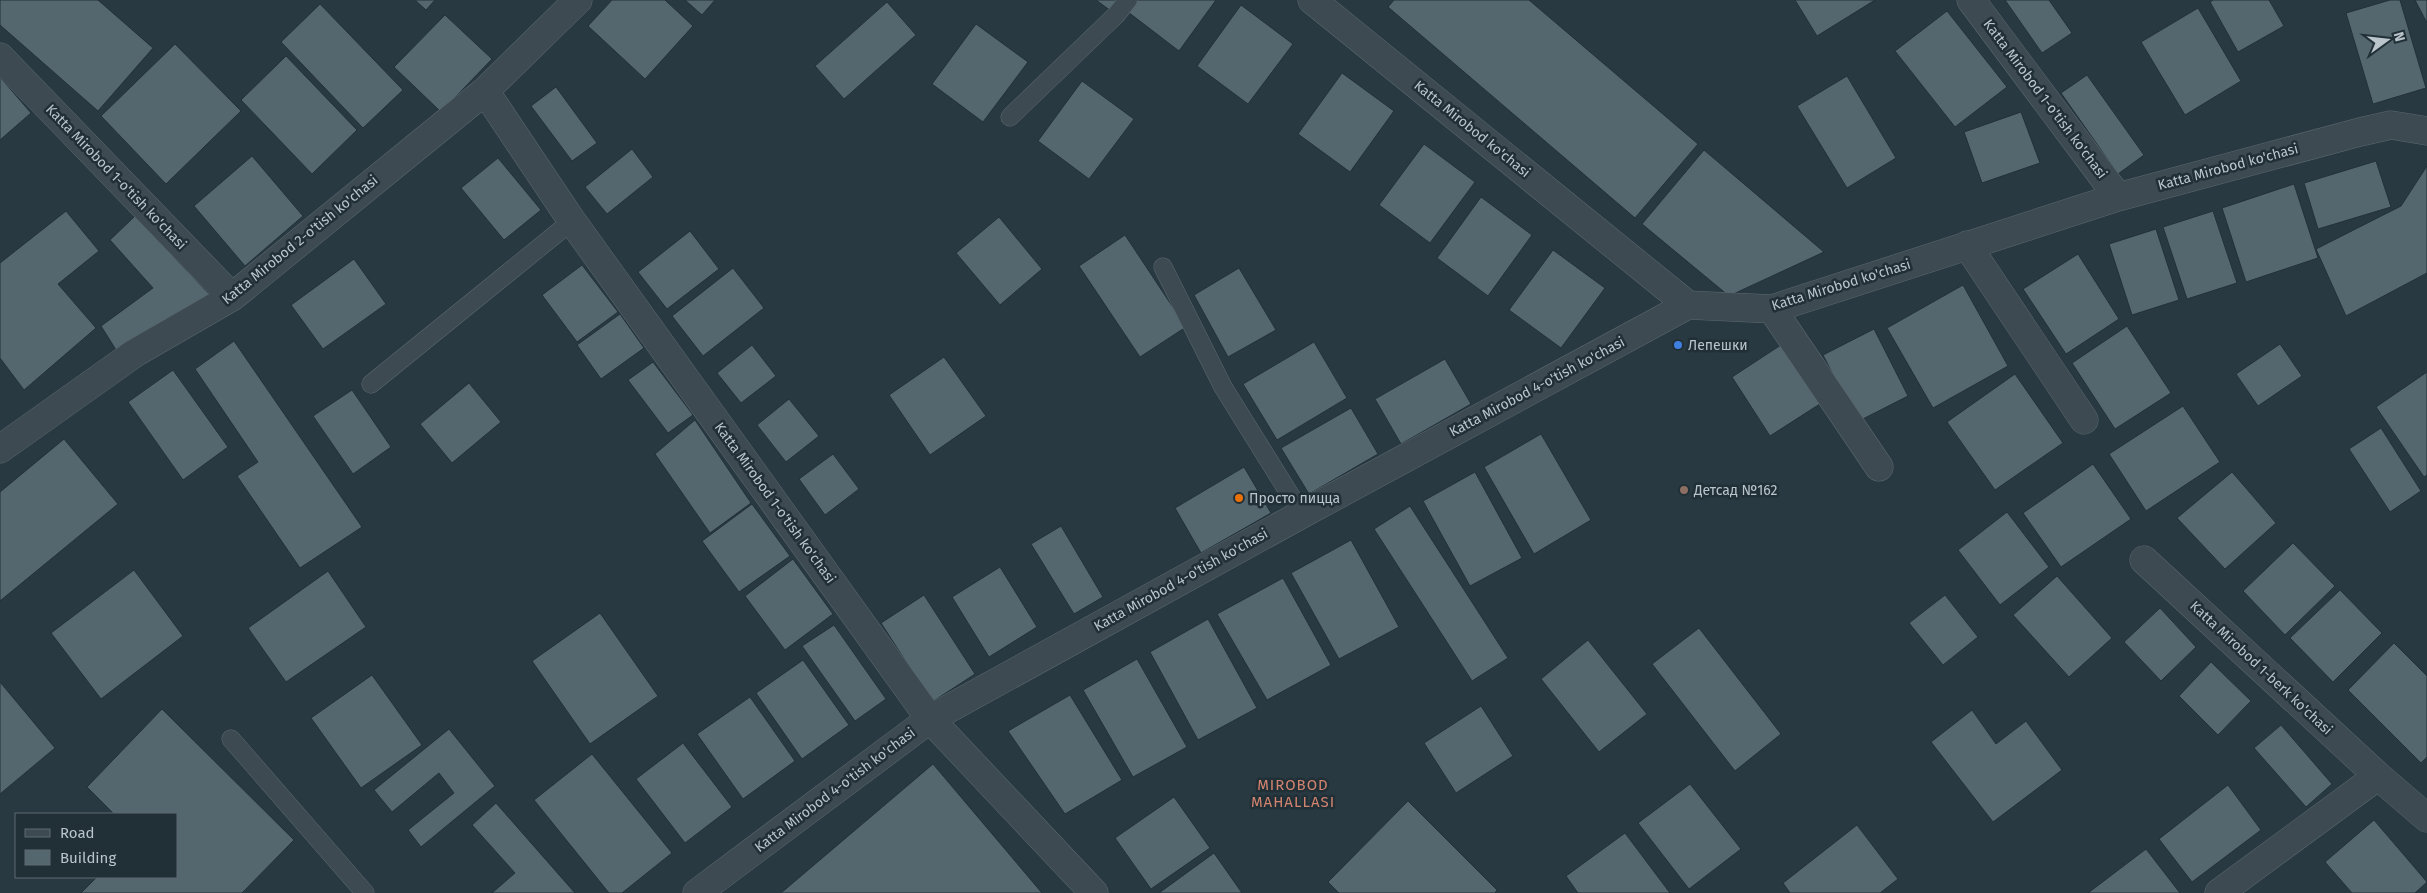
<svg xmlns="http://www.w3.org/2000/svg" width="2427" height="893" font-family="'Fira Sans',sans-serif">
	<rect width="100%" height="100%" fill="#283942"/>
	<path fill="#54666e" stroke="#233139" d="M0 0H98L153 48 98 111 0 25Z
		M415 0H435L426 10Z
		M612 0H665L693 26 645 79 588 26Z
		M685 0H715L702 15Z
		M1096 0H1119L1111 11Z
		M1137 0H1216L1179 51 1128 12Z
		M1394 0H1529L1698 144 1635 218 1388 7Z
		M1795 0H1875L1817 36Z
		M2005 0H2049L2072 33 2042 53Z
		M2213 0H2269L2284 26 2238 52 2210 2Z
		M2390 0H2400L2426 88 2373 104 2346 13Z
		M2415 0H2427V23Z
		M887 2 916 35 844 99 815 66Z
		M320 4 403 90 363 128 281 42Z
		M1241 5 1293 44 1248 104 1197 66Z
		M2198 8 2241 81 2185 115 2141 42Z
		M1947 11 2007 87 1955 127 1895 51Z
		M445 15 492 59 441 112 394 67Z
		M976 24 1028 62 983 122 932 84Z
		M175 44 241 111 166 184 101 116Z
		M286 56 357 130 312 174 241 100Z
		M1342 73 1394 111 1350 172 1298 134Z
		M2087 75 2144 155 2118 174 2061 93Z
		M1847 76 1896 158 1847 188 1797 106Z
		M0 77 31 113 0 140Z
		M1082 81 1134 119 1089 179 1038 141Z
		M556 87 597 143 572 161 531 106Z
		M2021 112 2040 163 1982 183 1964 132Z
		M1424 144 1475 182 1430 243 1379 205Z
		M632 149 653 177 607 214 585 187Z
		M1704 150 1824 252 1729 296 1642 224Z
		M252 156 303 216 245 266 194 206Z
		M498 158 541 210 504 240 461 188Z
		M2376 161 2391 207 2318 229 2304 183Z
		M2427 166V273L2346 316 2316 249 2401 206Z
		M2294 184 2318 258 2246 282 2222 208Z
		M1481 197 1532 235 1488 296 1437 258Z
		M66 211 99 251 58 284 96 328 24 390 0 358V263Z
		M2213 211 2237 283 2187 299 2163 227Z
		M135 216 210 295 118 353 101 326 153 288 110 240Z
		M999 217 1042 269 1000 305 956 253Z
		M2156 229 2179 300 2132 315 2109 244Z
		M690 231 719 269 667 309 638 272Z
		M1125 235 1186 327 1140 357 1079 266Z
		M1553 250 1605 288 1561 348 1509 310Z
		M2078 254 2119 319 2066 354 2023 289Z
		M354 259 386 304 323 349 291 305Z
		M582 265 618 312 577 342 542 295Z
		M733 268 764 308 703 356 672 316Z
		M1239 268 1276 330 1228 357 1194 295Z
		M1963 285 2008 366 1933 408 1887 328Z
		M620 314 644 348 601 379 577 345Z
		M2127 326 2171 393 2115 429 2072 363Z
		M1874 329 1908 396 1857 422 1823 355Z
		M234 341 362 527 300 568 237 476 258 462 195 369Z
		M1314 342 1347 398 1277 440 1243 384Z
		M1784 343 1823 402 1770 436 1732 377Z
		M2280 344 2302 376 2258 406 2236 374Z
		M752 345 776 376 741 403 717 373Z
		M944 357 986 416 930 455 889 395Z
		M1445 359 1471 404 1401 444 1375 399Z
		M653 362 693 415 668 433 628 380Z
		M173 370 228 447 183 480 128 402Z
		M2427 372V475L2424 477 2376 407Z
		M2015 374 2063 443 1995 490 1947 422Z
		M469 383 501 422 452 463 420 424Z
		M352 390 391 447 353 474 313 416Z
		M789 399 819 436 786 462 757 425Z
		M2183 406 2220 462 2146 511 2109 454Z
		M1351 408 1378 454 1309 494 1281 448Z
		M695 420 751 503 710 533 655 454Z
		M2381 428 2421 491 2390 512 2349 449Z
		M1541 434 1591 520 1534 554 1484 467Z
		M64 439 118 504 0 601V492Z
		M833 454 859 489 825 515 799 479Z
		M2093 464 2131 519 2061 567 2023 513Z
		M1244 467 1271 513 1201 553 1175 508Z
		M1475 472 1522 558 1470 586 1423 501Z
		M2232 472 2276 523 2225 569 2177 518Z
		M752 504 790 556 739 592 702 541Z
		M1410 506 1508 658 1472 681 1374 529Z
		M2007 512 2049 567 2000 605 1958 550Z
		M1061 526 1103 597 1074 614 1031 544Z
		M1351 540 1399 627 1339 659 1291 573Z
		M2293 543 2335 586 2285 635 2243 591Z
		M793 559 833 614 785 650 745 596Z
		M1000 567 1037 627 989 657 952 597Z
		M134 570 183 636 101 699 51 633Z
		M328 571 366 627 286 682 248 628Z
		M2057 576 2112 638 2069 677 2013 615Z
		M1283 578 1331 665 1267 700 1217 614Z
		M2340 590 2382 633 2333 682 2290 638Z
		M924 595 975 674 932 702 881 623Z
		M1945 595 1978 637 1943 665 1909 623Z
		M2160 608 2196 647 2161 681 2124 642Z
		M600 613 658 696 590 744 532 661Z
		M1208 619 1257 708 1198 740 1150 652Z
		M834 625 886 699 855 721 802 646Z
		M1699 628 1781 734 1735 771 1652 664Z
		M1588 640 1647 714 1599 752 1541 679Z
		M2394 643 2427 676V757L2421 763 2348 690Z
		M1137 659 1187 747 1133 777 1083 690Z
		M803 660 849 725 802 759 756 693Z
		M2211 662 2251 701 2218 735 2179 696Z
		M372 675 422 745 361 788 311 718Z
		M0 682 55 748 0 794Z
		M1070 695 1122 780 1065 814 1008 731Z
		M750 697 795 761 743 799 697 734Z
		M1481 706 1513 756 1456 793 1424 743Z
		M162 709 294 840 242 893H81L97 877H176V814H114L87 787Z
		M1972 710 1996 744 2026 721 2062 770 1993 822 1931 742Z
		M2281 725 2332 784 2306 807 2254 748Z
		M449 729 495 786 421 847 408 830 454 793 439 773 392 812 374 790Z
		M683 743 732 807 685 843 636 779Z
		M592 754 672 853 622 893H609L534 800Z
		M933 764 1042 893H781Z
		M1690 784 1741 849 1689 889 1638 823Z
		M2228 785 2261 830 2192 882 2159 839Z
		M1174 797 1210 848 1151 889 1115 838Z
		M1408 801 1497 890 1495 893H1339L1328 882Z
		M496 803 575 893H492L515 873 472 825Z
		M2374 820 2427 882 2415 893H2352L2325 862Z
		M1857 825 1898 879 1880 893H1790L1783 883Z
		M1625 833 1670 893H1578L1566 876Z
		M2146 849 2180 893H2088Z
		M1214 853 1242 893H1159Z"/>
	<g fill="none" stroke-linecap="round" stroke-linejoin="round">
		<defs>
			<path id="service" d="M1010 117 1116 15 1128 0
				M1163 267 1223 387 1302 514
				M371 384 572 221
				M231 739 365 893"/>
			<path id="minor" d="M1312 0 1688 305 1772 309 2118 197 2360 132 2391 125 2427 131
				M1971 0 2118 197
				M0 57 232 297
				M485 91 572 221 930 719 1094 893
				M1967 245 2084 420
				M1772 309 1879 467
				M0 449 135 353 232 297 485 91 578 0
				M2144 560 2378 776 2427 818
				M697 893 930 719 1302 514 1688 305
				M2219 893 2378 776"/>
		</defs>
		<use href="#service" stroke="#5b686f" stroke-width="19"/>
		<use href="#minor" stroke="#5b686f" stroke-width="29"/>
		<use href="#service" stroke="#3d4a52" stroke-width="18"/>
		<use href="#minor" stroke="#3d4a52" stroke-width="28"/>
	</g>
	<circle fill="#3f7fe0" stroke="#212f37" stroke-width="2" cx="1678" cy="345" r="5"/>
	<circle fill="#8d6e63" stroke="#212f37" stroke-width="2" cx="1684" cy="490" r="5"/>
	<circle fill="#e8710a" stroke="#212f37" stroke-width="2" cx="1239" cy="498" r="5"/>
	<g text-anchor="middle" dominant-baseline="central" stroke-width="5" stroke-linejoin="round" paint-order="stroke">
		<g font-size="14" fill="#bac5cb" stroke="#212f37">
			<text transform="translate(2045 99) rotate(53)">Katta Mirobod 1-o'tish ko'chasi</text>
			<text transform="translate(1472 129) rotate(39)">Katta Mirobod ko'chasi</text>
			<text transform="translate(2228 167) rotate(-15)">Katta Mirobod ko'chasi</text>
			<text transform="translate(116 177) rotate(46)">Katta Mirobod 1-o'tish ko'chasi</text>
			<text transform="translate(300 240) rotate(-39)">Katta Mirobod 2-o'tish ko'chasi</text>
			<text transform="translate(1841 285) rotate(-17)">Katta Mirobod ko'chasi</text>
			<text transform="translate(1537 387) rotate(-28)">Katta Mirobod 4-o'tish ko'chasi</text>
			<text transform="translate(775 503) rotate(54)">Katta Mirobod 1-o'tish ko'chasi</text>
			<text transform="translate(1181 580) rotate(-29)">Katta Mirobod 4-o'tish ko'chasi</text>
			<text transform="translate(2261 668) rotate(43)">Katta Mirobod 1-berk ko'chasi</text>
			<text transform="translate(835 790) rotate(-37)">Katta Mirobod 4-o'tish ko'chasi</text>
		</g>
		<g font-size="14" fill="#bac5cb" stroke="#212f37" text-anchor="start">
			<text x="1688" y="345">Лепешки</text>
			<text x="1694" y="490">Детсад №162</text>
			<text x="1249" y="498">Просто пицца</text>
		</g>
		<g font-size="15" letter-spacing="1" fill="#d1846f" stroke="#212f37">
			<text x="1293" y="785">MIROBOD<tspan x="1293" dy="17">MAHALLASI</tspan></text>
		</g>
	</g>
	<rect x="15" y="813" width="162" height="65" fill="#212f37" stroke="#5e6b72"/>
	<rect x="25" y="829" width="25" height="8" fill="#3d4a52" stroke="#5e6b72"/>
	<text x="60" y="838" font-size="15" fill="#bac5cb">Road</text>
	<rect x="25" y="850" width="25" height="15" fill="#54666e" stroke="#5e6b72"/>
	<text x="60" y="863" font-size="15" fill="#bac5cb">Building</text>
	<g transform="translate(2387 40) rotate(75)" stroke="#212f37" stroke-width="4" paint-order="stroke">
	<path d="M0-4L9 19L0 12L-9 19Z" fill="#bac5cb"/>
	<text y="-8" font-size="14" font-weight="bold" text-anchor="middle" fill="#bac5cb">N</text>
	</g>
</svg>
